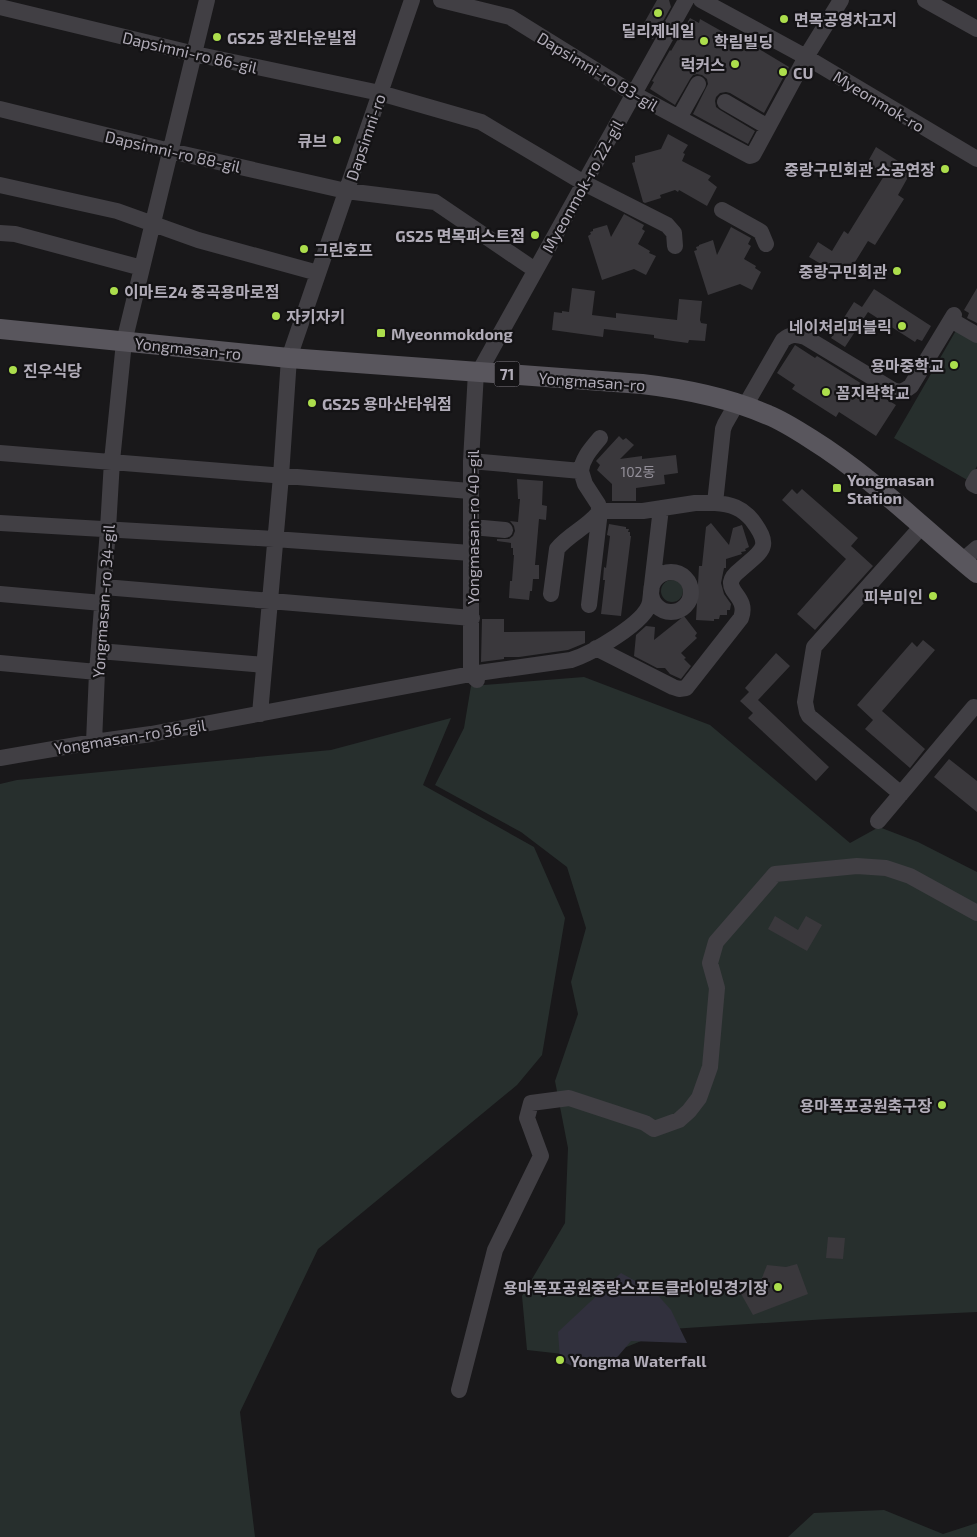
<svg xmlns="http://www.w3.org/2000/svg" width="977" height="1537" font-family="'Exo 2','Noto Sans KR',sans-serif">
	<rect width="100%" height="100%" fill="#19181a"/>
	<path fill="#272f2d" d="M958 327 977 338V466L969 481 894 438Z
		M661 591a11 11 0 1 1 22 0a11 11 0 1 1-22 0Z
		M584 677 710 725 850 843 879 827 918 842 977 872V1312L828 1319 671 1329 599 1358 527 1350 522 1296 565 1223 568 1148 555 1081 578 1014 571 982 586 928 567 867 521 832 435 785 464 728 471 686Z
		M451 718 423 785 534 847 565 918 542 1055 517 1085 318 1249 240 1412 255 1537H0V784L17 780 331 750Z
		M884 1510 943 1534 977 1523V1537H788L814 1513Z"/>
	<path fill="#31303d" d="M621 1273 655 1292 671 1310 687 1343 631 1341 614 1361 578 1369 560 1360 558 1332Z"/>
	<path fill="#3a383c" d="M657 0H669L671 7 653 39 639 32Z
		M690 18 699 23 700 19 739 41 743 34 762 44 759 49 789 67 764 113 730 93 726 92 720 93 716 97 715 101 716 107 720 110 755 131 748 144 693 114 708 84 707 79 702 75 697 74 693 75 690 79 675 105 650 89 654 82 652 81 670 50 671 51Z
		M668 134 688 145 683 153 685 154 682 161 711 176 708 180 717 187 707 206 679 190 678 192 675 190 660 195 661 198 645 203 643 202 632 163 635 162V156L661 149Z
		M876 147 912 170 898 195 904 199 875 245 868 241 847 275 837 269 835 272 809 257 818 242 832 251 844 231 848 234 884 176 866 165Z
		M624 214 644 225 642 229 645 231 638 244 650 251 649 253 656 256 646 275 634 269 602 280 588 236 591 234 590 232 593 231V229L607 225 611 237Z
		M731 227 751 238 748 244 751 246 744 259 756 266 755 268 761 272 752 290 740 284 708 295 694 251 697 250 696 247 699 246V245L713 240 717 255Z
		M572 288 595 291 592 315 616 318V313L677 320 679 299 702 301 700 320 701 323 707 324 705 341 689 340 688 343 673 341 654 338V335L604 329 603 337 552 330 554 312 562 313V311L569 312Z
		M977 288V323L967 318 969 313 964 310Z
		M874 289 931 326 922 341 917 339 915 342 868 312 845 347 831 338 854 302 862 307Z
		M795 345 815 358 817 356 896 405 876 436 839 412 836 417 792 389 795 385 777 373Z
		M619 436 623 440 626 438 634 445 620 459 642 456V459L676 455 678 473 664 475 665 484 636 488V501H612V484L597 470 600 465 596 461Z
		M517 479 543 481 542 505 547 506 546 520 539 519 535 565H539V579H533L532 591H530L529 600 509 598 510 581H512L514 555H513V548H511V543L497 541V539H509L513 536 515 531 514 526 510 521 518 522 520 499H518Z
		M792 489 797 494 802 489 858 538 851 546 873 566 815 630 797 614 846 559 782 500Z
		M711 523 729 545 733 528 742 525 749 547 745 549 746 551 741 552 742 554 726 559V568H724L721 583 724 594 731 604 730 610H727V615H720L719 619H714V621L696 620 699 566H702L706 527Z
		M609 524 626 527V529H629L628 532H630V536H631L621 616 601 614 605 580H603L604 567 606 568 610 536 607 535Z
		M684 616 697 633 695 636 697 638 681 653 686 658 684 659 691 666 681 679 670 674 665 668H657L634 656 636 635 646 626 655 627 654 640Z
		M482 619H504V632L585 631V643L568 650 519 657H504V659L481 662Z
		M923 640 935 650 882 711 925 749 910 768 865 729 873 720 857 705 912 642 917 647Z
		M776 653 790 666 758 700 829 767 816 781 748 718 753 713 740 701 749 692 745 688Z
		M949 759 977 781V812L934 777Z
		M775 916 798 930 806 916 822 925 807 951 768 929Z
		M828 1237 845 1238 843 1259 826 1258Z
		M797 1264 808 1294 753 1315 740 1292 760 1283 767 1265 786 1267Z"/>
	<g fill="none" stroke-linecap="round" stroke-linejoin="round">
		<path stroke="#413f44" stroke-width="16" d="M441 0 510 17 634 94 750 156 753 155 806 57 841 0
			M701 0 806 57 977 159
			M925 0 977 29
			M0 7 195 54 380 93 481 122 584 183 667 225 674 233 675 246
			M725 102 768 127
			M0 109 170 151 346 191 435 202 535 270
			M679 118 698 84
			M0 185 117 211 198 240 318 273
			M722 210 758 230 761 232 766 244
			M0 233 15 234 142 268
			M951 320 977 335
			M476 372 471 461V674L477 680
			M479 372 686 0
			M745 406 783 340C790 334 796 334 805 337L893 390C900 393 905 391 911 386L954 315
			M0 453 470 491
			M471 461 581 471C582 458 592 448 600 438
			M581 471 585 484 598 504 600 511 589 605
			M977 477 973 484 977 486
			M0 523 274 539 471 553
			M472 527 505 530
			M962 561 977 548
			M651 592a20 20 0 1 1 40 0a20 20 0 1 1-40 0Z
			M104 587 472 618
			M0 594 102 603
			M551 594 557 549C569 534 588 527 600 511H643L695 503H715L723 429 725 424 737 403
			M596 648 673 687 679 689 686 688 741 618C748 599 730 594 731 582 732 577 736 573 740 570 762 550 773 548 752 520 742 508 731 504 715 503
			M99 651 264 665
			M0 663 97 672
			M260 714 281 476 289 358 412 0
			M94 742 97 672 108 529 112 461 124 342 207 0
			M0 758 94 742 151 734 471 674 571 660C590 654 646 623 650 602L661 508
			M901 794 809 716 807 712 805 702 814 647 922 526
			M878 821 974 707
			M459 1390 495 1250 541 1156 527 1118 531 1103 569 1098 645 1123 654 1129 679 1120 689 1111 699 1098 710 1067 717 988 710 963 716 942 775 874 857 866 886 868 910 876 977 913"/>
		<path stroke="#59565d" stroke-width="20" d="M0 329 289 358 642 384C685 389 727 397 768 415 783 421 797 430 811 439 872 477 922 528 977 573"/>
	</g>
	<g fill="#acde4c" stroke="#141315" stroke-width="2">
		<circle cx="658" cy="13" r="5"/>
		<circle cx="784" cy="19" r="5"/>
		<circle cx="217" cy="37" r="5"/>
		<circle cx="704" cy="41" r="5"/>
		<circle cx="735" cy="64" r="5"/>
		<circle cx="783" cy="72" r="5"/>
		<circle cx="337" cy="140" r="5"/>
		<circle cx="945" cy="169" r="5"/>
		<circle cx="535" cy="235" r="5"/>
		<circle cx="304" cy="249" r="5"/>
		<circle cx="897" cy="271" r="5"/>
		<circle cx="114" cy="291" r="5"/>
		<circle cx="276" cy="316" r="5"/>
		<circle cx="902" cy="326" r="5"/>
		<rect x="376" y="328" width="10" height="10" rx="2.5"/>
		<circle cx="954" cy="365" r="5"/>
		<circle cx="13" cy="370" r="5"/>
		<circle cx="826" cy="392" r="5"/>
		<circle cx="312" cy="403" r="5"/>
		<rect x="832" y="483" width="10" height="10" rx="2.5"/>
		<circle cx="933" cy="596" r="5"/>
		<circle cx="942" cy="1105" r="5"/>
		<circle cx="778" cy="1287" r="5"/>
		<circle cx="560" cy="1360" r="5"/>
	</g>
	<g text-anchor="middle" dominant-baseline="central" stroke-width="4.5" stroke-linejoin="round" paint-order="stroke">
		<g font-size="14" fill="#938f99">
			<text x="638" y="471">102동</text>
		</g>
		<rect fill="#141315" stroke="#827e87" stroke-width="1" x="494.5" y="361.5" width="25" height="25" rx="4"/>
		<g font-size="15" font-weight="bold" fill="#b1acb8">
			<text x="507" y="374">71</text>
		</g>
		<g font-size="16" font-weight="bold" fill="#b1acb8" stroke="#141315" text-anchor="start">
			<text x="794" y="19">면목공영차고지</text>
			<text x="658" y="30" text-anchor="middle">딜리제네일</text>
			<text x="227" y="37">GS25 광진타운빌점</text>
			<text x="714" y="41">학림빌딩</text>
			<text x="725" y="64" text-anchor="end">럭커스</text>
			<text x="793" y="72">CU</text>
			<text x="327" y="140" text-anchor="end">큐브</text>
			<text x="935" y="169" text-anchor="end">중랑구민회관 소공연장</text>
			<text x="525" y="235" text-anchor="end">GS25 면목퍼스트점</text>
			<text x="314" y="249">그린호프</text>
			<text x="887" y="271" text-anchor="end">중랑구민회관</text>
			<text x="124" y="291">이마트24 중곡용마로점</text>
			<text x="286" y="316">자키자키</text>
			<text x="892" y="326" text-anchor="end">네이처리퍼블릭</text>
			<text x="391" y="333">Myeonmokdong</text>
			<text x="944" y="365" text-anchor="end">용마중학교</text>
			<text x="23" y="370">진우식당</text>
			<text x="836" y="392">꼼지락학교</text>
			<text x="322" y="403">GS25 용마산타워점</text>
			<text x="847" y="479">Yongmasan<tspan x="847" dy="18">Station</tspan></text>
			<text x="923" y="596" text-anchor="end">피부미인</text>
			<text x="932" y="1105" text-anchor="end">용마폭포공원축구장</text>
			<text x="768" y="1287" text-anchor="end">용마폭포공원중랑스포트클라이밍경기장</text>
			<text x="570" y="1360">Yongma Waterfall</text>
		</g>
		<g font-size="16" fill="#b1acb8" stroke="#141315">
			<text transform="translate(190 52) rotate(13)">Dapsimni-ro 86-gil</text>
			<text transform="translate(598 71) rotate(31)">Dapsimni-ro 83-gil</text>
			<text transform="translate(879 101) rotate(31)">Myeonmok-ro</text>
			<text transform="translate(365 137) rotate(-71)">Dapsimni-ro</text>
			<text transform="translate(173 151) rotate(13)">Dapsimni-ro 88-gil</text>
			<text transform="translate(582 186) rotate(-61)">Myeonmok-ro 22-gil</text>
			<text transform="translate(188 348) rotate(6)">Yongmasan-ro</text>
			<text transform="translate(592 381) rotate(4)">Yongmasan-ro</text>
			<text transform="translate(472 527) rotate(-90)">Yongmasan-ro 40-gil</text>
			<text transform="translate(103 601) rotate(-86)">Yongmasan-ro 34-gil</text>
			<text transform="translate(130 736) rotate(-9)">Yongmasan-ro 36-gil</text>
		</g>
	</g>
</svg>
